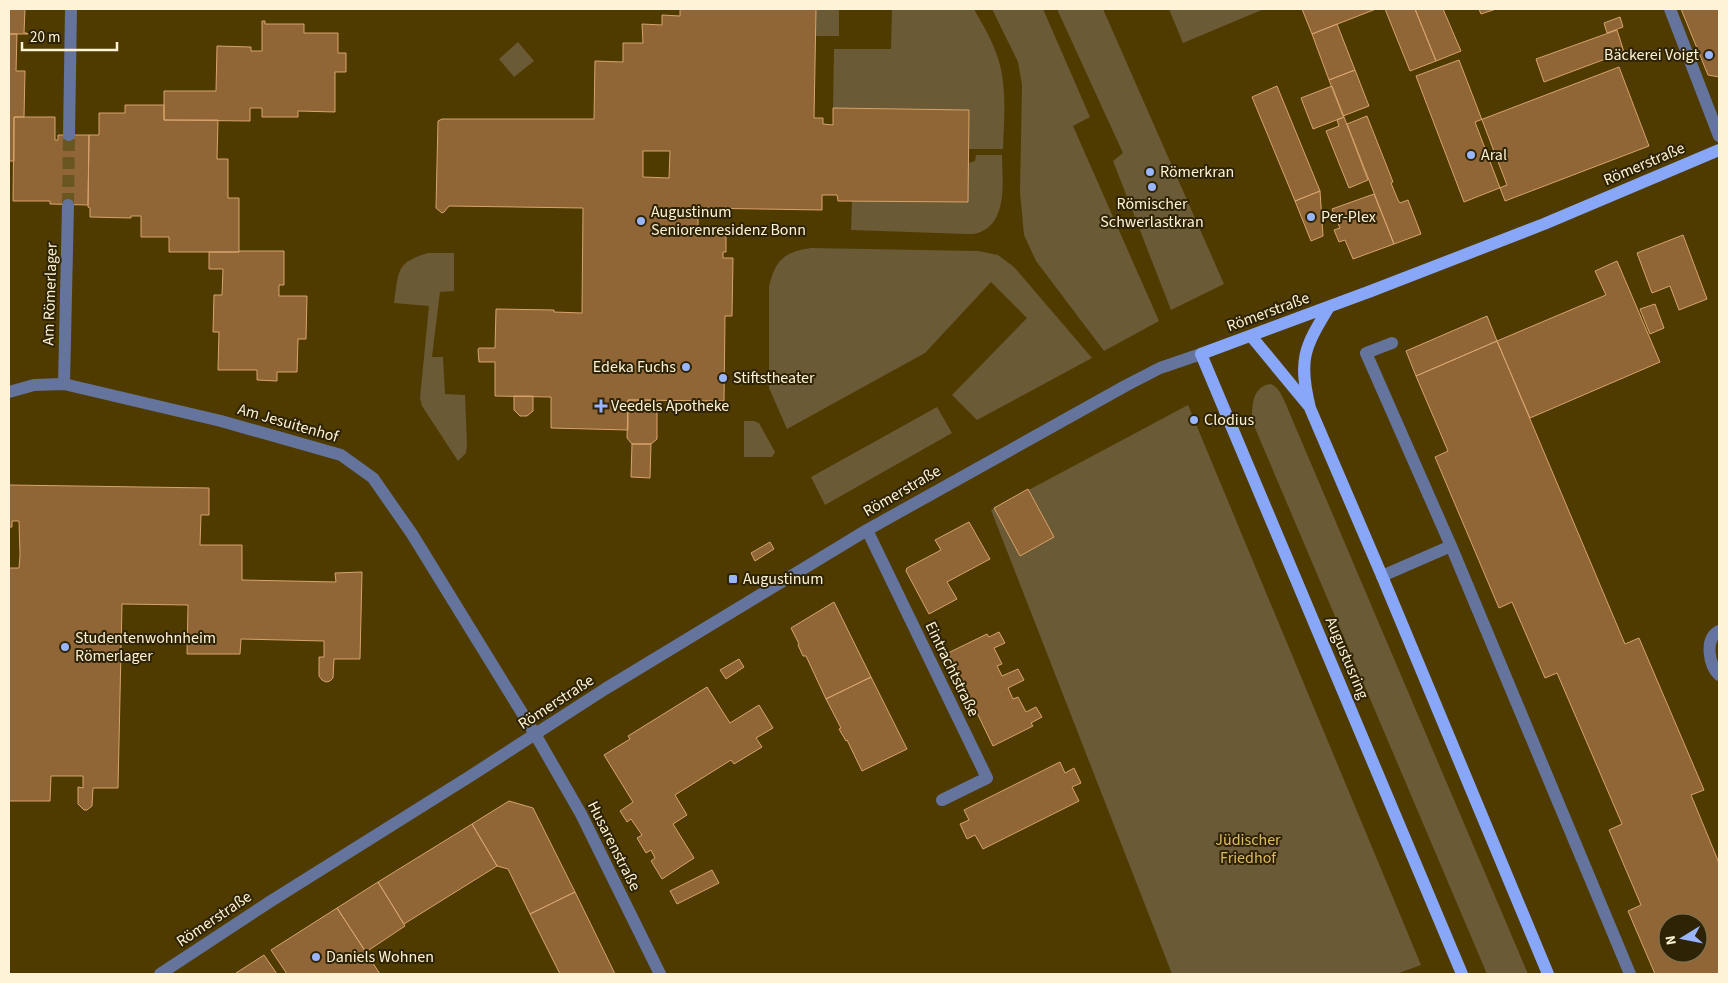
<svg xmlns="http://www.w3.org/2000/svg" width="1728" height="983" font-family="'Source Sans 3',sans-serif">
	<rect width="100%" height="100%" fill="#4f3b00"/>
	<path fill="#6a5a35" d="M816 9H839V36H815Z
		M892 9H974C981 22 990 36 995 50 1008 81 1004 116 1003 149H969V110L833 108 834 49H891Z
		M992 9H1043L1090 117 1073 126 1159 321 1104 351 1036 261 1024 235 1020 192 1022 85 1018 62Z
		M1057 9H1103L1224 284 1171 310 1113 161 1123 153Z
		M1169 9H1264L1183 43Z
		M518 42 534 61 514 77 499 59Z
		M976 155H1002C1002 179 1009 223 978 233 975 234 970 234 967 234L851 230 852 200 975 161Z
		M811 248 978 251 998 255 1014 267 1092 358 977 420 952 395 1027 318 991 282 925 353 787 429 769 388V287C775 261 783 252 811 248Z
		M428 253H454V291L440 292 432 357H443L445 394 465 395 467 445 466 453 458 461 422 406 420 398 429 306 394 303C399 271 395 263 428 253Z
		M1271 384C1280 388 1283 398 1287 407L1528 974H1487L1252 421C1252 406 1252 386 1271 384Z
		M1188 405 1421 965 1396 974H1172L991 510Z
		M937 407 952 433 825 505 811 477Z
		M744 421H754L759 423 775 452 772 457H744Z"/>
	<path fill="#916636" stroke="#d7a36c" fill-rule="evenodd" d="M9 9H25L24 33H27L28 34H9Z
		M680 9H816L814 118H823V124L833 125V108L969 110 968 202 838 201 837 195H822V210L698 208V229L722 230 726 234V252H723V258H733L732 316H725L724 401 628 400V430L551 428V397L495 396V362H479L478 350 479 348H495L496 309 554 310V312L582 313 583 208 449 206 444 212 442 213 436 208 438 121 442 119H594L595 61 623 62V43H643L642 24 662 25V15L680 16ZM643 151H670L669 178 643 177Z
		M1302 9H1376L1312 34Z
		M1385 9H1415L1436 61 1410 71Z
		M1415 9H1443L1461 51 1436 61Z
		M1479 9H1496L1481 14Z
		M1681 9H1719V77L1708 75Z
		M1620 17 1623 27 1607 33 1604 23Z
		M262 21H265V24H304V33H338V53H346V72H335V112L298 111V117H262V108H250V121L164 120V91H216L217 46 251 47V51H262Z
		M1337 24 1355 70 1329 80 1312 34Z
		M1617 30 1624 52 1544 82 1536 59Z
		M9 34H17L16 71H25L24 117H14V161H9Z
		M1459 60 1507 185 1464 202 1416 76Z
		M1619 67 1649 146 1505 201 1475 122Z
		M1355 70 1369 106 1343 116 1329 80Z
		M1277 86 1320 191 1295 201 1252 97Z
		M1332 86 1344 117 1313 129 1301 98Z
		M125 105H164V120H218L217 159H228V198H239V252H169V237H141V216H131V218L90 217V208L88 207 89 135H99V113H125Z
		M1367 116 1393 182 1391 183 1398 200 1400 203 1408 200 1421 234 1394 244 1347 124Z
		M14 117H55V140H58V135H89L88 205 50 204V201H13Z
		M1344 117 1368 180 1349 188 1326 131 1339 126 1337 120Z
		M1320 191 1323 236 1311 241 1295 201Z
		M1374 194 1394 244 1353 259 1345 240 1339 242 1334 230 1340 228 1332 209Z
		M1683 235 1707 299 1679 310 1670 286 1652 293 1637 253Z
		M239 251H284V285H279V296H307L306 339H298L297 372H277V381L257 380V370H218L219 332H213L214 295H222L223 269H209V252H239Z
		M1617 261 1660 362 1530 418 1497 341 1606 295 1595 271Z
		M1655 304 1664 328 1650 334 1640 309Z
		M1487 316 1497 341 1416 376 1406 351Z
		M1497 341 1625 644 1639 638 1704 790 1691 795 1719 863V974H1655L1628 911 1641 905 1609 830 1622 824 1557 673 1545 678 1512 602 1499 608 1435 457 1448 451 1416 376ZM1668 923H1698V953H1668Z
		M514 396H533V411L527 416H520L514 410Z
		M628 400H657V439L651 444H632L627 438Z
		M632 444H651L650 478 631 477Z
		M9 485 209 488V515H201L200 545H242V580L336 582 335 573 362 572 360 659H334L333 678 330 681 326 682 322 680 319 676V657H324V641L241 639 240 654H187L188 605 122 604 118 788H93L92 806 87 810H84L78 804V787L83 788V776H51L50 801H9V568H19L20 555 19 521H12V527H9Z
		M1028 489 1054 537 1020 556 994 508Z
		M969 522 990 559 947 582 957 599 929 614 906 571 907 568 941 550 935 540Z
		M770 542 774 549 755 561 751 553Z
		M834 602 871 677 826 699 806 656H803L798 645 799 644 791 628Z
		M999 632 1005 643 994 648 1002 664 997 666 1002 676 1018 669 1024 680 1008 688 1013 699 1018 697 1026 712 1036 707 1042 717 1031 723 1033 726 993 746 948 653 987 634 989 637Z
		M739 659 744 667 726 679 720 670Z
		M871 677 907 749 862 771 847 740 846 741 839 729 841 728 826 699Z
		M707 687 730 723 759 705 773 728 756 738 762 747 734 764 731 760 675 795 687 815 673 824 694 858 662 879 651 861 655 858 651 850 646 853 637 838 642 835 631 819 627 822 620 811 633 802 604 755 630 739 628 736Z
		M1060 762 1065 773 1074 768 1081 783 1072 787 1079 801 983 849 975 835 967 839 960 824 969 820 964 810Z
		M509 801 533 808 575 892 530 914 508 869 497 866 472 824Z
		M472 824 497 866 404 924 378 882Z
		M712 870 719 883 677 904 670 891Z
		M378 882 405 926 366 952 337 908Z
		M575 892 598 939 615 974H560L530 914Z
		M337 908 380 974H287L271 950Z
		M264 955 277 974H237L236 973Z"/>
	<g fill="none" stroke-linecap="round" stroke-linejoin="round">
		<path stroke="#695620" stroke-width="12" stroke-dasharray="12 6" stroke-linecap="butt" d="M68 205 69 135"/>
		<path stroke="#64749c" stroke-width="12" d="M1670 9 1719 136
			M69 135 71 9
			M1392 343 1366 353 1451 546 1630 974
			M64 384 68 205
			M9 392 34 385 64 384 221 421 341 455 373 478 412 534 535 734 581 814 660 974
			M867 530 987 778 942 800
			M1382 576 1451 546
			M1719 631C1704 639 1709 665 1719 675
			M160 974 271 901 472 775 605 689 867 530 1127 385 1160 368 1201 354"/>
		<path stroke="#88a7f8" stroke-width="12" d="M1329 307C1304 348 1298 360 1310 408L1382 576 1548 974
			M1251 336 1308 405
			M1462 974 1201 354 1371 291 1544 224 1719 150"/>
	</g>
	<g fill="#99b5fd" stroke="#2e2305" stroke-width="2">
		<circle cx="1709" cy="55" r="5"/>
		<circle cx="1471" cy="155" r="5"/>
		<circle cx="1150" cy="172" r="5"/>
		<circle cx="1152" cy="187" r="5"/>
		<circle cx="1311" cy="217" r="5"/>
		<circle cx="641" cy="221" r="5"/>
		<circle cx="686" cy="367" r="5"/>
		<circle cx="723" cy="378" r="5"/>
		<path d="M598.5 398.5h5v5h5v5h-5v5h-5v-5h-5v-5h5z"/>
		<circle cx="1194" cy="420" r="5"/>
		<rect x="728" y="574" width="10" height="10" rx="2.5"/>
		<circle cx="65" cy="647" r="5"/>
		<circle cx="316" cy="957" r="5"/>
	</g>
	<g text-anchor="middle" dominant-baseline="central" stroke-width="4" stroke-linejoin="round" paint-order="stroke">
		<g font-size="16" fill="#fef2d7" stroke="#2e2305" text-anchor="start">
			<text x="1699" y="55" text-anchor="end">Bäckerei Voigt</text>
			<text x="1481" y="155">Aral</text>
			<text x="1160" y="172">Römerkran</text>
			<text x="1152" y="204" text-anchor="middle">Römischer<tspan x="1152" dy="18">Schwerlastkran</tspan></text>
			<text x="651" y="212">Augustinum<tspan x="651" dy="18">Seniorenresidenz Bonn</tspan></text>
			<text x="1321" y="217">Per-Plex</text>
			<text x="676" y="367" text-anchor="end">Edeka Fuchs</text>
			<text x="733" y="378">Stiftstheater</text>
			<text x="611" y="406">Veedels Apotheke</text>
			<text x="1204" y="420">Clodius</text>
			<text x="743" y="579">Augustinum</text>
			<text x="75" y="638">Studentenwohnheim<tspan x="75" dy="18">Römerlager</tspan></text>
			<text x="326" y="957">Daniels Wohnen</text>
		</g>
		<g font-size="16" fill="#fef2d7" stroke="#2e2305">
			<text transform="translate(1644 164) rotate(-23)">Römerstraße</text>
			<text transform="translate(50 294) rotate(-88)">Am Römerlager</text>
			<text transform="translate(1268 312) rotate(-20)">Römerstraße</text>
			<text transform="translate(288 423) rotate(16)">Am Jesuitenhof</text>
			<text transform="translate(902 491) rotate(-30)">Römerstraße</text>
			<text transform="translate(1347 658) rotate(67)">Augustusring</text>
			<text transform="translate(952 669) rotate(64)">Eintrachtstraße</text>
			<text transform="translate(556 702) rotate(-33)">Römerstraße</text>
			<text transform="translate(614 846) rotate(63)">Husarenstraße</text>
			<text transform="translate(214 919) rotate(-34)">Römerstraße</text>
		</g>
		<g font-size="16" fill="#dfbb63" stroke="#2e2305">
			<text x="1248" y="840">Jüdischer<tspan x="1248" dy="18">Friedhof</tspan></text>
		</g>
	</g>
	<rect width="1728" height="983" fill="none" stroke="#fef2d7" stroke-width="20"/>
	<g transform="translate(1683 938) rotate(260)"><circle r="24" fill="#2e2305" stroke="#817659"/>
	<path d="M0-4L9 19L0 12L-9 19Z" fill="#99b5fd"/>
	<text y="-8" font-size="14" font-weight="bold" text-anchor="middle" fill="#fef2d7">N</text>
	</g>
	<path d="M22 42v8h95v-8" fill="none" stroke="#fef2d7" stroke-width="2.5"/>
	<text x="30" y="42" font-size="15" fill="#fef2d7" stroke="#2e2305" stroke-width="4" paint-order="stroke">20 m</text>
</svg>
